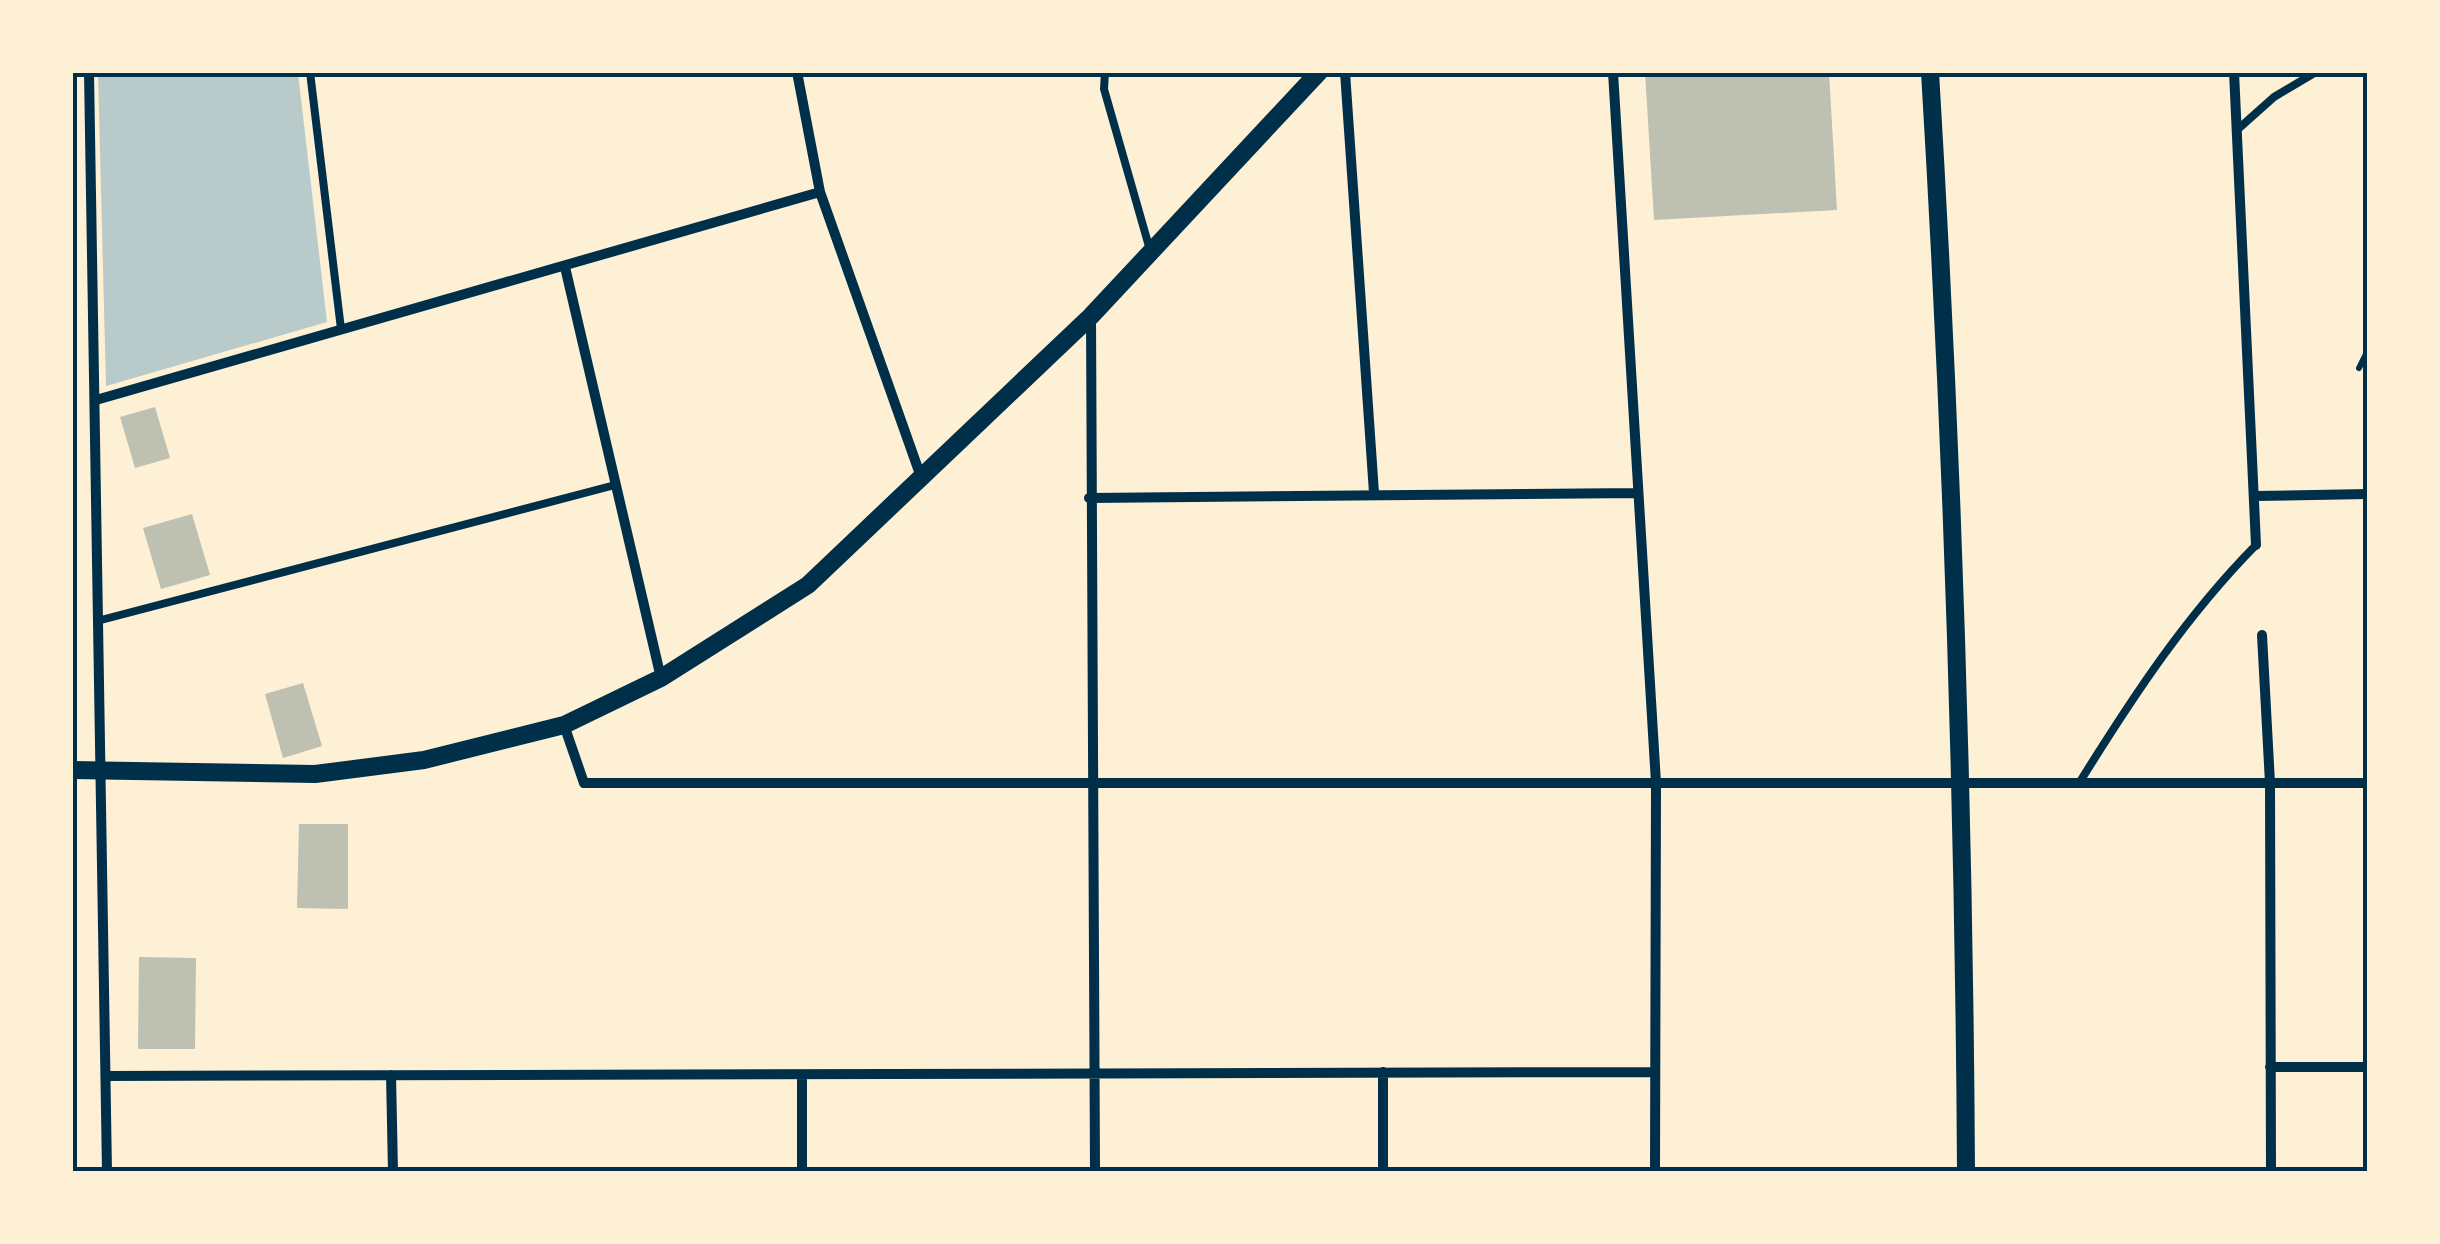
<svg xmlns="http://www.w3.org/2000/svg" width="2440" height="1244" font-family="Karla,sans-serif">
	<rect width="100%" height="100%" fill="#fdf0d5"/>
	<path fill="#b9caca" d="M98 73H298L327 322 106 386Z"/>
	<path fill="#bec0b2" d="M1645 72H1829L1837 210 1654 220Z
		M155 407 170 458 135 468 120 417Z
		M192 514 210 575 161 589 143 528Z
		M303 683 322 746 283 758 265 694Z
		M299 824H348V909L297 908Z
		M139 957 196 958 195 1049H138Z"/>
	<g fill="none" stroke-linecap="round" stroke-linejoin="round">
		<path stroke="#003049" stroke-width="6" d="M2359 368 2368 350"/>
		<path stroke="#003049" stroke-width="8" d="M310 72 341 329
			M1105 72 1104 89 1150 250
			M2237 130 2274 97 2316 72
			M101 620 615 485
			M2081 780C2134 695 2186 616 2256 545"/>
		<path stroke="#003049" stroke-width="10" d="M89 72 107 1172
			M797 72 820 192 921 477
			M1345 72 1374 493
			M1613 72 1656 783 1655 1172
			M2234 72 2256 545
			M565 267 661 678
			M1091 318 1095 1172
			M96 400 820 192
			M2255 496 2368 494
			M1089 498 1638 493
			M2262 635 2270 783 2271 1172
			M564 725 584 783H2368
			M2270 1067H2368
			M391 1075 393 1172
			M106 1076 1654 1072
			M802 1172V1075
			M1383 1172V1072"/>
		<path stroke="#003049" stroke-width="18" d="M1930 72C1952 439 1964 804 1966 1172
			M72 770 315 774 424 760 564 725 661 678 808 585 1091 316 1319 72"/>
	</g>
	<rect width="2440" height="1244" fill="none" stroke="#fdf0d5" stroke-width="150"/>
	<rect x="75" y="75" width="2290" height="1094" fill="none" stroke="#003049" stroke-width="4"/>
</svg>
